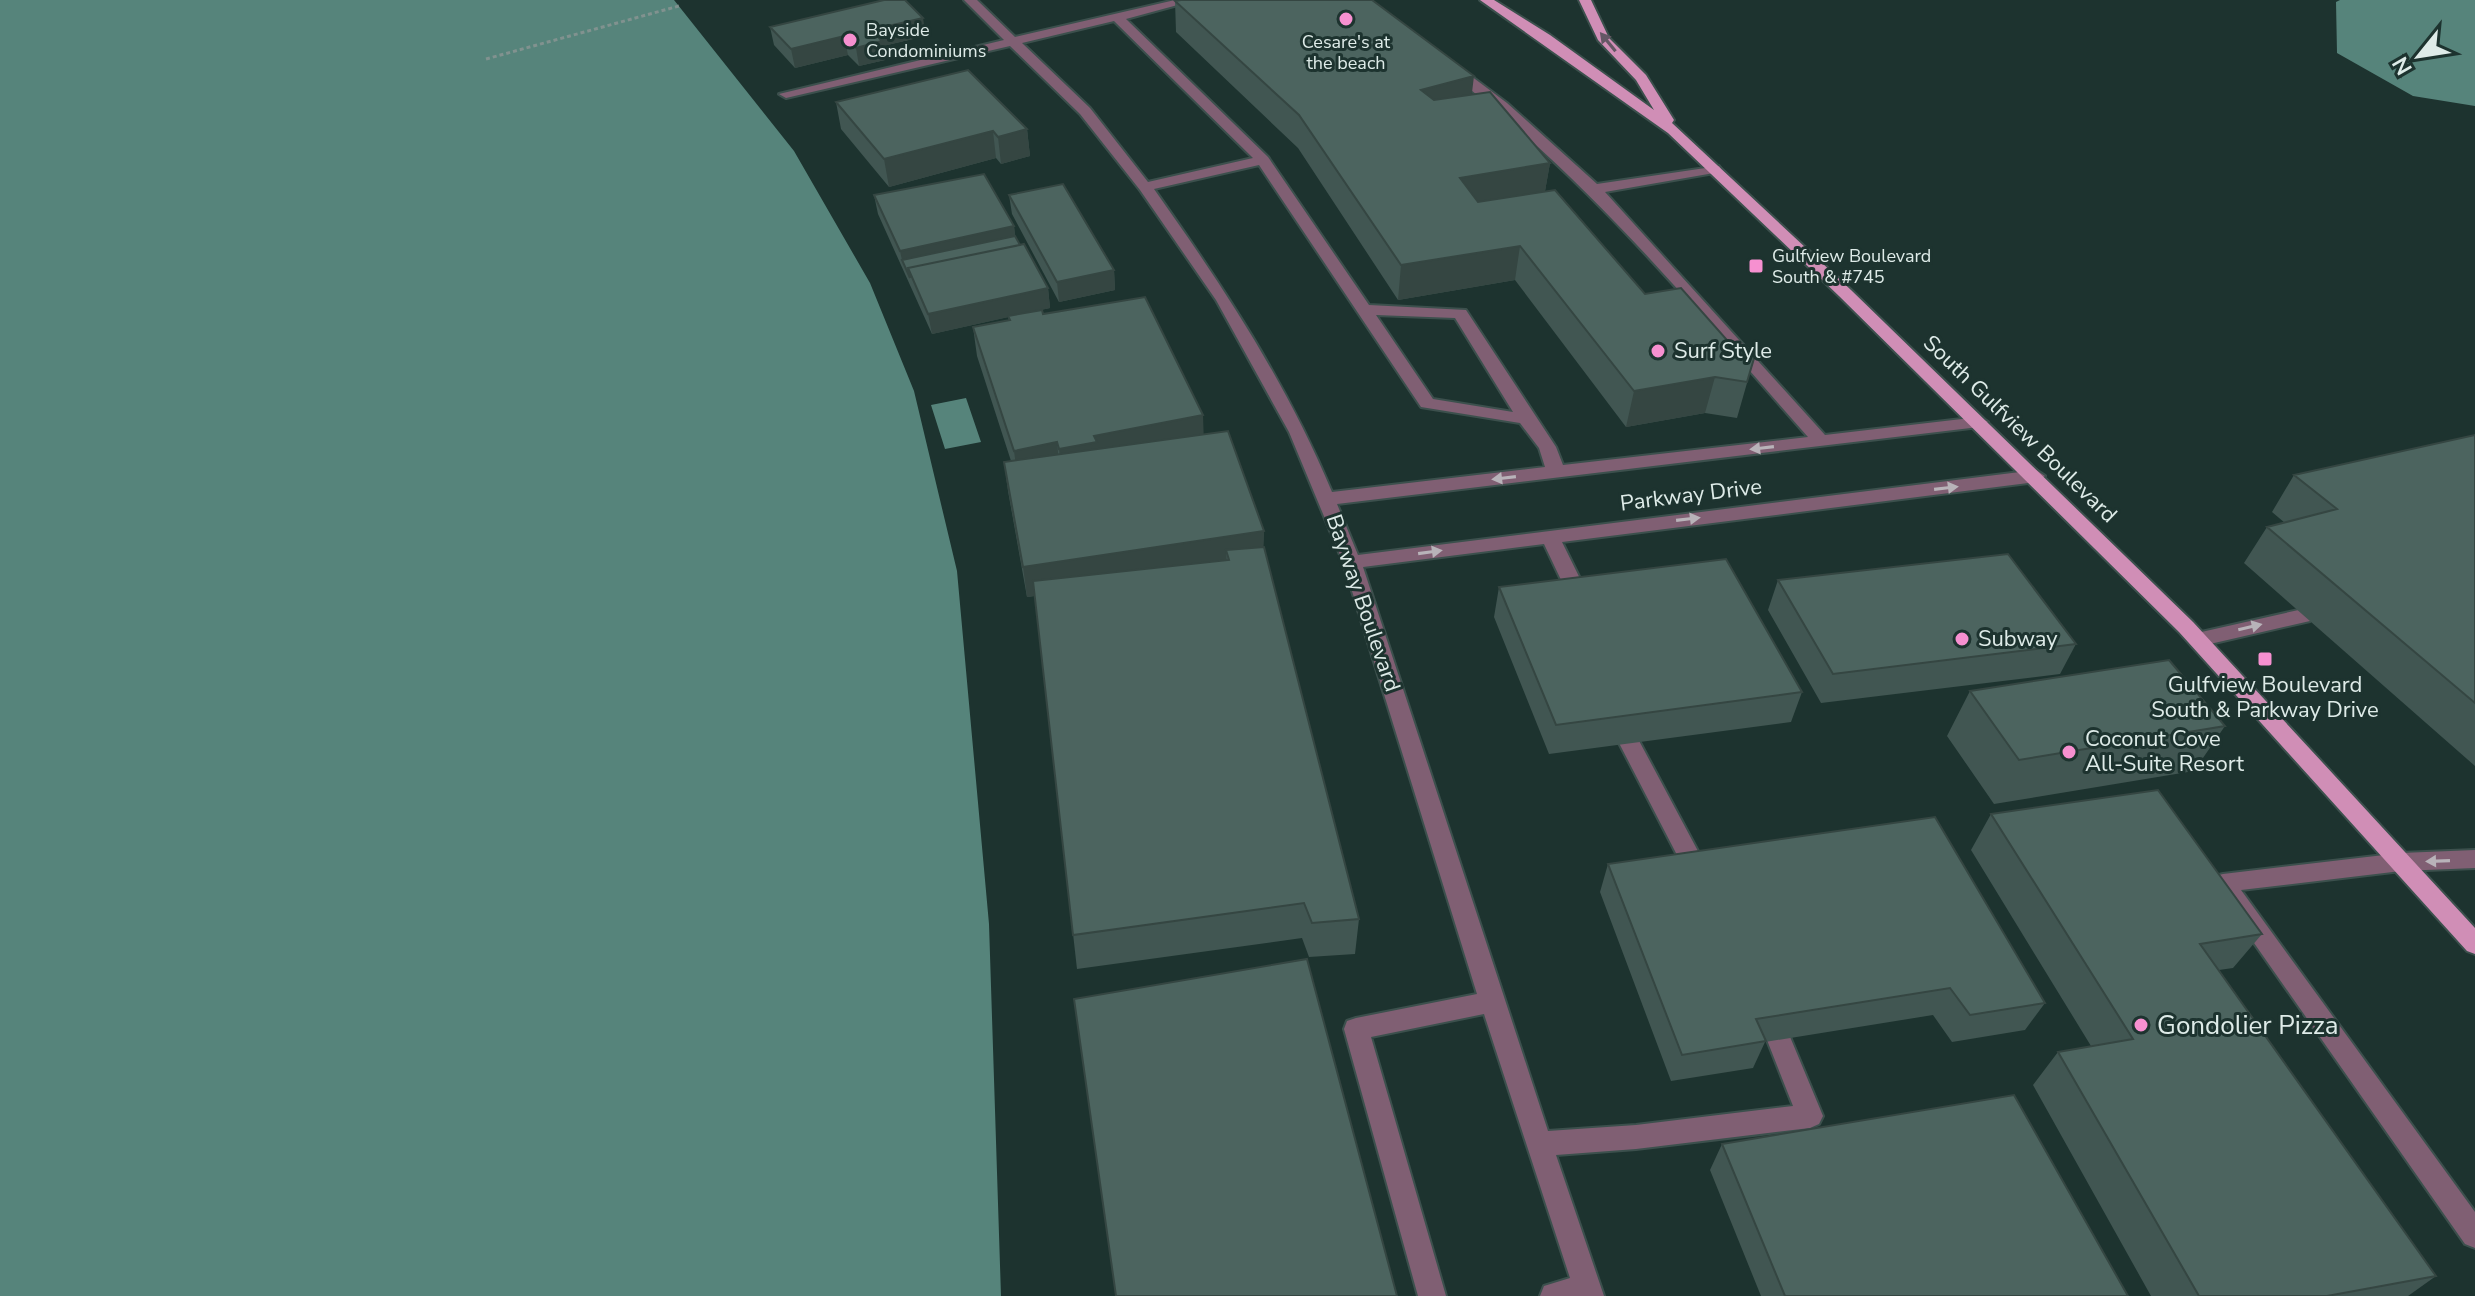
<svg xmlns="http://www.w3.org/2000/svg" width="2475" height="1296" font-family="'Nunito Sans',sans-serif">
	<rect width="100%" height="100%" fill="#1d332f"/>
	<path fill="#56847b" d="M0 0H674L794 151 870 283 914 391 957 571 989 924 1001 1296H0Z
		M2340 0H2475V106L2413 96 2337 53 2336 2Z
		M966 398 981 442 945 449 931 405Z"/>
	<g fill="none" stroke-linecap="round" stroke-linejoin="round">
		<defs>
			<path id="minor" d="M964 0H977L1015 37 1175 0H1196L1126 19 1268 157 1369 305 1466 310 1556 447 1563 465 1808 437C1691 305 1587 176 1445 70V64H1455L1507 103 1597 184 1719 166 1721 169 1714 173 1605 192 1825 435 1979 417 1988 422 1979 427 1337 504 1358 555 2036 470 2045 476 2036 482 1562 542 1591 601 1581 608 1571 601 1544 544 1363 567 1548 1131 1636 1125 1793 1106 1767 1040 1770 1032 1779 1029 1788 1032 1823 1116 1819 1124 1810 1128 1636 1149 1556 1155 1604 1296H1540L1544 1286 1570 1278 1484 1014 1371 1037 1446 1296H1418L1344 1029 1347 1021 1356 1018 1477 994 1343 562 1289 432 1216 300 1140 190 1080 114 1010 46 786 98 779 94 1004 40ZM1114 21 1253 158 1148 182 1090 108 1022 43ZM1259 165 1421 407 1520 423 1539 448 1545 467 1332 492C1285 380 1224 288 1154 189ZM1376 315 1455 318 1513 412 1433 399Z
				M2303 609 2310 611 2313 616 2310 621 2197 647 2187 640 2197 633Z
				M1630 735 1637 737 1707 868 1710 875 1707 882 1699 884 1691 882 1619 743 1623 737Z
				M2475 850V868L2401 871 2241 890 2475 1212V1248L2465 1244 2212 883 2215 876 2223 874 2401 853Z"/>
			<path id="major" d="M1480 0H1494L1550 35 1654 110 1636 80 1598 40 1579 0H1591L1609 38 1646 75 1674 120 1672 123 1851 290 2193 622 2475 928V954L2467 951 2179 632 1839 296 1668 133Z"/>
		</defs>
		<use href="#minor" stroke="#3c504d" stroke-width="4"/>
		<use href="#major" stroke="#3c504d" stroke-width="4"/>
		<path stroke="#81928f" stroke-width="3" stroke-dasharray="4 3" stroke-linecap="butt" d="M486 59 679 6"/>
		<use href="#minor" fill="#805f73" fill-rule="evenodd"/>
		<use href="#major" fill="#d08eb6" fill-rule="evenodd"/>
	</g>
	<path fill="#415652" d="M1175 1 1472 94 1550 163 1545 191 1645 294 1733 347 1755 355 1737 418 1705 413 1626 427 1515 280 1398 300 1298 148 1176 32Z
		M770 27 926 36 883 46 885 60 859 66 848 55 795 68 774 45Z
		M836 102 1027 129 1030 156 1001 164 996 158 889 187 841 129Z
		M874 195 1014 226 1015 236 1020 245 1048 288 1050 308 1035 311 1043 314 1203 434 1264 531 1263 547 1359 919 1355 954 1309 957 1302 938 1077 969 1035 596 1027 597 1008 491 1004 462 1011 461 977 356 973 327 1009 321 1008 317 932 334 878 214Z
		M1009 195 1114 270 1115 290 1059 302 1012 214Z
		M2475 435V766L2244 563 2267 527 2285 523 2272 512 2294 475Z
		M1778 580 2076 644 2060 674 1821 703 1768 610Z
		M1499 587 1802 692 1791 722 1549 754 1494 617Z
		M1970 691 2225 726 2194 771 1994 804 1947 736Z
		M1991 814 2262 934 2233 968 2219 970 2436 1276 2408 1296H2151L2033 1085 2058 1052 2091 1046 1971 850Z
		M1608 864 2045 1003 2025 1030 1952 1042 1933 1015 1765 1042 1753 1068 1671 1081 1600 892Z
		M1722 1144 2128 1296H1761L1710 1170Z"/>
	<path fill="#354642" d="M923 18 926 36 883 46 885 60 859 66 856 48 871 30Z
		M844 36 848 55 795 68 791 49Z
		M1474 76 1470 109 1418 122 1421 90Z
		M1027 129 1030 156 1001 164 998 137Z
		M993 131 996 158 889 187 884 159Z
		M1550 163 1544 197 1456 212 1460 178Z
		M1014 226 1016 246 902 260 900 251Z
		M1520 246 1515 280 1398 300 1401 265Z
		M1114 270 1115 290 1059 302 1057 282Z
		M1048 288 1050 308 932 334 928 314Z
		M1715 377 1705 413 1626 427 1634 391Z
		M1203 415 1204 444 1062 478 1059 449 1094 436Z
		M1057 442 1060 472 1018 480 1014 451Z
		M1264 531 1263 561 1229 560 1226 550 1227 566 1027 597 1023 567Z"/>
	<path fill="#4c645f" stroke="#354642" stroke-width="2" d="M884 0H905L923 18 871 30 882 41 856 48 844 36 791 49 770 27Z
		M1181 0H1372L1474 76 1421 90 1434 100 1490 92 1550 163 1460 178 1478 202 1555 190 1645 294 1681 288 1733 347 1755 355 1747 382 1715 377 1634 391 1520 246 1401 265 1299 115 1175 1Z
		M968 70 1027 129 998 137 993 131 884 159 836 102Z
		M984 174 1014 226 900 251 874 195Z
		M1063 184 1114 270 1057 282 1009 195Z
		M1015 236 1020 245 908 268 910 278 902 260Z
		M1024 244 1048 288 928 314 908 268Z
		M1145 297 1203 415 1094 436 1097 442 1059 449 1057 442 1014 451 973 327 1010 320 1008 316 1042 310 1043 314Z
		M1228 431 1264 531 1023 567 1004 462Z
		M2475 435V703L2267 527 2337 509 2294 475Z
		M1264 547 1359 919 1312 923 1304 903 1073 935 1033 581 1229 560 1226 550Z
		M2008 554 2076 644 1833 674 1778 580Z
		M1726 559 1802 692 1556 725 1499 587Z
		M2169 660 2225 726 2019 760 1970 691Z
		M2158 790 2262 934 2200 944 2436 1276 2327 1296H2199L2058 1052 2133 1039 1991 814Z
		M1935 817 2045 1003 1970 1015 1950 988 1756 1019 1766 1041 1682 1055 1608 864Z
		M1307 959 1397 1296H1116L1074 999Z
		M2014 1095 2128 1296H1785L1722 1144Z"/>
	<defs><path id="oneway-solid" d="M-6-.8H1V-3.2L6.5 0L1 3.2V.8H-6Z" transform="scale(2)"/></defs>
	<use fill="#655765" href="#oneway-solid" transform="translate(1608 42) rotate(-129)"/>
	<g fill="#b8b3b9">
		<use href="#oneway-solid" transform="translate(1762 448) rotate(173)"/>
		<use href="#oneway-solid" transform="translate(1504 478) rotate(173)"/>
		<use href="#oneway-solid" transform="translate(1946 488) rotate(-7)"/>
		<use href="#oneway-solid" transform="translate(1688 519) rotate(-7)"/>
		<use href="#oneway-solid" transform="translate(1430 552) rotate(-8)"/>
		<use href="#oneway-solid" transform="translate(2250 627) rotate(-13)"/>
		<use href="#oneway-solid" transform="translate(2438 861) rotate(178)"/>
	</g>
	<g fill="#f690d0" stroke="#1d332f" stroke-width="3">
		<circle cx="1346" cy="19" r="8"/>
		<circle cx="850" cy="40" r="8"/>
		<rect x="1748" y="258" width="16" height="16" rx="4"/>
		<circle cx="1658" cy="351" r="8"/>
		<circle cx="1962" cy="639" r="8"/>
		<rect x="2257" y="651" width="16" height="16" rx="4"/>
		<circle cx="2069" cy="752" r="8"/>
		<circle cx="2141" cy="1025" r="8"/>
	</g>
	<g text-anchor="middle" dominant-baseline="central" stroke-width="6" stroke-linejoin="round" paint-order="stroke">
		<g font-size="18" fill="#deebe8" stroke="#1d332f" text-anchor="start">
			<text x="866" y="30">Bayside<tspan x="866" dy="21">Condominiums</tspan></text>
			<text x="1346" y="42" text-anchor="middle">Cesare's at<tspan x="1346" dy="21">the beach</tspan></text>
			<text x="1772" y="256">Gulfview Boulevard<tspan x="1772" dy="21">South &amp; #745</tspan></text>
		</g>
		<g font-size="22" fill="#deebe8" stroke="#1d332f" text-anchor="start">
			<text x="1674" y="351">Surf Style</text>
			<text x="1978" y="639">Subway</text>
			<text x="2265" y="685" text-anchor="middle">Gulfview Boulevard<tspan x="2265" dy="25">South &amp; Parkway Drive</tspan></text>
			<text x="2085" y="739">Coconut Cove<tspan x="2085" dy="25">All-Suite Resort</tspan></text>
		</g>
		<g font-size="22" fill="#deebe8" stroke="#1d332f">
			<text transform="translate(2020 429) rotate(44)">South Gulfview Boulevard</text>
			<text transform="translate(1691 495) rotate(-7)">Parkway Drive</text>
			<text transform="translate(1363 603) rotate(71)">Bayway Boulevard</text>
		</g>
		<g font-size="26" fill="#deebe8" stroke="#1d332f" text-anchor="start">
			<text x="2157" y="1025">Gondolier Pizza</text>
		</g>
	</g>
	<g transform="translate(2419 56) rotate(240)" stroke="#1d332f" stroke-width="6" paint-order="stroke">
	<path d="M0-6L14 30L0 20L-14 30Z" fill="#deebe8"/>
	<text y="-12" font-size="22" font-weight="bold" text-anchor="middle" fill="#deebe8">N</text>
	</g>
</svg>
